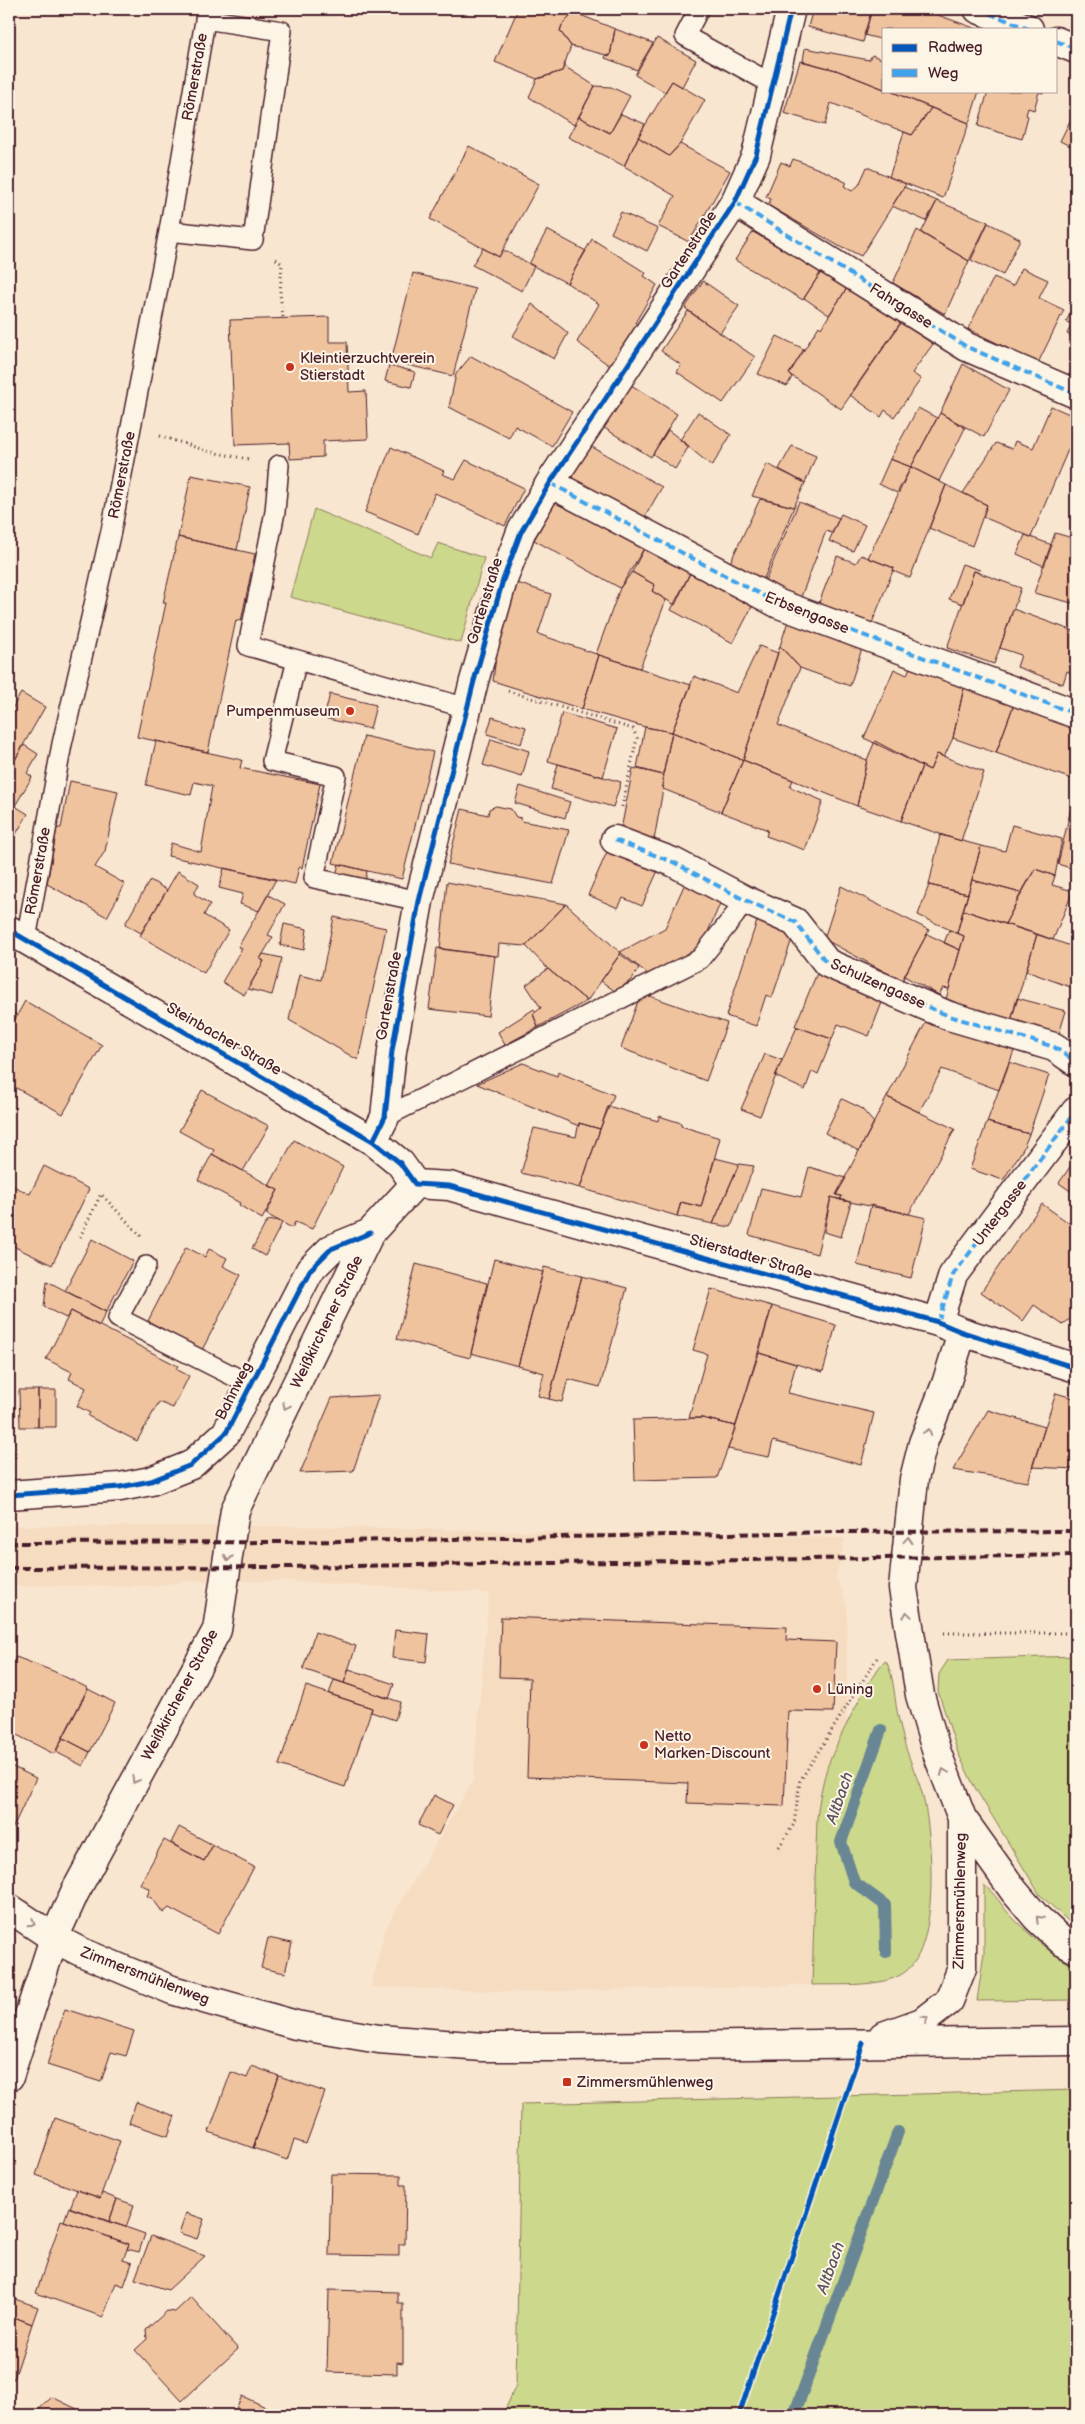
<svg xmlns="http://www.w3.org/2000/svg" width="1085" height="2424" font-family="'Balsamiq Sans',sans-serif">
	<rect width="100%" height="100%" fill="#f8e6d0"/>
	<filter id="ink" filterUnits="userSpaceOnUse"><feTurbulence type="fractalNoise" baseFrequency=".02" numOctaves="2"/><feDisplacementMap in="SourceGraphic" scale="10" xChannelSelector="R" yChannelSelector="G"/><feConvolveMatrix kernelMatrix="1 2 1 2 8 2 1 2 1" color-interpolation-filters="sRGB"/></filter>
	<g filter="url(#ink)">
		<path fill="#f6dcc1" d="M9 1526H286L845 1538 836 1576 847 1606V1723L827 1767 817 1818 812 1985 521 1992 371 1987 385 1929 473 1781 489 1593 286 1581H186L155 1586H9Z"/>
		<path fill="#ccd88b" stroke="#8b7c5b" d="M314 509 431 558 438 543 484 558 461 643 290 597Z
			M1076 1656V1928L1040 1895 974 1786 958 1753 938 1691 939 1674 948 1660Z
			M886 1661C895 1678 894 1701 899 1720 902 1732 904 1745 909 1757 913 1770 920 1783 923 1796 932 1834 941 1946 905 1972 884 1988 838 1984 812 1985L817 1818C819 1801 822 1784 827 1768 832 1752 874 1665 886 1661Z
			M984 1885C996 1894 1002 1907 1012 1917 1031 1936 1053 1956 1076 1967V2000L977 2001 984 1953Z
			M1076 2090V2415H503L516 2385 521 2104Z"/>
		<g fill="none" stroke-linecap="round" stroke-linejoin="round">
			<path stroke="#698695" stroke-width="12" d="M881 1730 841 1842 854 1882 885 1905 886 1952
				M794 2415 898 2132"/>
		</g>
		<path fill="#f0c39f" stroke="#4a1f2b" d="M518 9H557L572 15 562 25 560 31 571 46 562 71 537 79 495 62Z
			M813 9H872L863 42 808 27Z
			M872 9H921L977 29H884V40L864 35Z
			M573 12 615 29 610 56 571 46 560 31 562 25Z
			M615 29 653 43 637 70 605 58 606 55 610 56Z
			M657 38 696 60 682 87 672 81 665 92 635 75Z
			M805 48 869 60 872 55 884 60V89L836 70 803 61Z
			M800 61 836 70 884 89V91H890L931 108 912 135 831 103 825 125 784 113Z
			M564 66 595 86 574 125 529 97 537 79 562 71Z
			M672 81 705 100 680 144 669 156 638 137Z
			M595 86 611 87 630 96 610 133 579 117Z
			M890 91H979L969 123Z
			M988 91H1043V93L1039 92 1034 110 1028 108 1026 115 1028 116 1022 139 978 126Z
			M931 108 969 123 943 198 889 177 904 132 912 135Z
			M1076 109V149L1060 141Z
			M621 114 645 124 624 166 568 137 579 117 610 133Z
			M638 137 669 156 680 144 730 171 689 242 658 226 675 196 624 166Z
			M469 146 539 184 499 257 430 219Z
			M793 159 829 173 847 183 844 186 852 191 859 185 867 167 906 184 861 256 845 248 844 249 768 205 771 199 766 197 781 162 790 166Z
			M904 187 937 201 926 221 892 206Z
			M937 201 988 222 969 261 921 233Z
			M621 212 658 229 647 251 611 233Z
			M988 223 1020 239 1003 275 971 260Z
			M547 230 586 251 567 283 529 264Z
			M917 230 969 261 945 314 893 283Z
			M753 232 821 272 803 300 735 260Z
			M592 239 646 273 644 276 657 285 635 323 637 324 610 366 577 342 599 304 567 283Z
			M483 248 499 257 503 250 534 266 522 291 472 265Z
			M1076 267V283L1070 280Z
			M1022 268 1048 280 1039 298 1064 310 1038 363 968 329 994 277 1013 286Z
			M821 272 847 288 829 315 804 298Z
			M413 273 475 289 453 376 391 361Z
			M703 281 739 306 720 333 685 308Z
			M847 288 901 323 841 409 789 374 819 326 821 328Z
			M532 304 568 333 554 359 513 336Z
			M1074 305 1076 306V338L1067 334 1072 324 1066 322Z
			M688 311 755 357 723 403 677 372 681 365 661 351Z
			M329 317V342H347L349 392 366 391 368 439 323 441V457L290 459 289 443 235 445 230 320Z
			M901 322 933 344 912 373 921 379 894 417 885 410 881 417 850 395Z
			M777 336 804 349 789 374 792 377 787 386 758 374Z
			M471 356 572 412 552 446 515 426 509 438 449 407 456 374Z
			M963 364 1009 390 984 437 940 413Z
			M389 365 415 372 411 387 385 381Z
			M628 383 677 414 651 457 601 426Z
			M1051 406 1076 417V431L1031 537 983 517 987 505 963 493 996 443 1012 449 1015 441 1033 448Z
			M918 408 937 418 911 467 890 459Z
			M698 412 731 435 712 466 680 440Z
			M940 413 965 428 939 481 911 467Z
			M668 430 689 446 675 469 653 454Z
			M587 444 662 487 642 522 574 482 571 473Z
			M792 446 816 456 805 483 779 469Z
			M391 447 444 471 442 474 455 479 466 460 524 488 505 526 435 493 418 534 365 512Z
			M890 459 911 467 897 493 879 484Z
			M767 464 805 483 794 507 752 496Z
			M911 467 946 485 910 578 893 571 894 568 868 558Z
			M191 475 250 487 237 550 178 537Z
			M946 485 987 505 972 546 929 528Z
			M760 499 794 507 762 583 728 567Z
			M564 500 646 545 620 588 534 540 554 504Z
			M799 502 839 518 832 533 826 531 801 597 764 583Z
			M841 514 865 525 853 551 829 541Z
			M1055 533 1076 539V604L1034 593Z
			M1025 535 1052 545 1044 566 1017 554Z
			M178 537 255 554 241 621 236 620 208 752 137 737 166 603H163Z
			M646 545 692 569 675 605 652 591 655 585 632 572Z
			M861 555 894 568 870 628 817 608 837 556 856 563Z
			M962 564 980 570 979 573 974 571 963 604 949 599Z
			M693 567 755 601 733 643 671 610Z
			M974 571 1021 588 994 664 947 648Z
			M632 572 655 585 652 591 666 600 640 668 596 654 620 588Z
			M517 583 551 594 538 634 599 655 582 709 493 681 499 632Z
			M1013 609 1076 632V675L1067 671 1063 684 1017 667 1021 655 1000 648Z
			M789 618 863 645 850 686 800 668 780 646Z
			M759 646 778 653 743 760 672 732 694 676 737 693Z
			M780 646 800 668 778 725 867 760 857 806 743 760Z
			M599 655 691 685 672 732 645 727 582 709Z
			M910 667 964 687 953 738 944 757 937 754 930 770 864 738 894 669 907 675Z
			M964 687 1014 704 996 753 953 738Z
			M21 693 45 707 9 770V714Z
			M330 694 376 705 370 729 324 718Z
			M1014 704 1076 725V766L1072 779 996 753Z
			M562 713 617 729 603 777 548 761Z
			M492 717 526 727 521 744 487 734Z
			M645 727 672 732 663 775 637 768Z
			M672 732 743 760 721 812 663 789V775Z
			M364 736 433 752 402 879 333 863Z
			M491 739 529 751 522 777 483 765Z
			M156 741 242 760 240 768 320 784 302 868 299 867 295 884 168 856 171 843 201 852 212 786 194 782 191 795 146 785Z
			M875 741 922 766 901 821 857 806 867 760Z
			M24 745 38 754 27 773 32 777 15 806 28 814 9 846V770Z
			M937 754 984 772 961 841 901 821 922 766 930 770Z
			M743 760 793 780 790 787 823 801 805 850 766 836 768 830 721 812Z
			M558 764 621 782 613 807 551 789Z
			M633 768 663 775V789L653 846 619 840Z
			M70 781 118 791 105 851 95 867 125 884 107 917 47 884 57 828H61Z
			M520 786 570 802 565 818 515 803Z
			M496 806 511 809 516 817 521 818V821L569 830 553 884 448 864 462 809 488 815 489 809Z
			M1071 808 1076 809V870L1058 864Z
			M1012 825 1062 839 1055 876 1035 869 1021 893 972 880 981 846 1005 851Z
			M940 835 981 846 968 894 929 885Z
			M610 845 660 866 642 906 623 898 618 908 588 895Z
			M339 864 367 871 365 882 336 875Z
			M224 868 276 879 259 911 240 904 243 894 219 888Z
			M1035 869 1055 876 1052 885 1073 891 1053 940 1005 924Z
			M178 871 199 884 194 894 210 904 204 915 229 930 204 973 140 936Z
			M150 880 167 890 141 933 125 924Z
			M972 880 1021 893 1005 924 963 910Z
			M686 881 722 899 701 948 652 977 620 952 665 928Z
			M447 882 566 904 526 946 499 944 498 956H495L440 949Z
			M929 885 968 894 957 933 918 915Z
			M841 886 929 930 902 981 824 939Z
			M268 895 285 904 268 935 273 937 260 959 264 961 244 995 222 982 242 948 238 947Z
			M566 904 621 953 587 1001 548 969 526 946Z
			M963 910 1037 934 1011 1021 946 999 964 936 957 933Z
			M334 917 386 928 358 1060 289 1020 299 975 321 980Z
			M757 921 794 933 772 998 766 995 756 1026 726 1016Z
			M284 924 307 929 304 950 280 945Z
			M949 930 964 936 960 950 944 943Z
			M927 934 960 950 949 989 943 988 939 995 904 976Z
			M1037 934 1076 948V989L1026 971Z
			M437 948 495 956 488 1016 429 1009Z
			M263 954 282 958 272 995 248 989 264 961 260 959Z
			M620 954 639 968 632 979 616 992 601 981Z
			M548 969 587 1001 538 1027 533 1014 541 1008 526 985Z
			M817 973 883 1000 869 1036 838 1024 832 1039 795 1026Z
			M641 993 727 1023 706 1081 621 1048Z
			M1017 998 1066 1011 1059 1034 1011 1021Z
			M25 1001 102 1045 63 1114 9 1084V1030Z
			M534 1009 536 1012 533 1014 538 1027 505 1045 498 1032Z
			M9 1010 17 1015 9 1030Z
			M927 1020 1014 1051 999 1090 942 1069 919 1112 887 1097Z
			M797 1027 832 1039 818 1074 812 1071 805 1090 775 1076Z
			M765 1054 782 1060 760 1116 741 1109Z
			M1009 1062 1049 1075 1029 1134 987 1122Z
			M523 1063 557 1076 558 1072 614 1095 600 1129 579 1123V1126L477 1084Z
			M202 1090 269 1126 243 1171 212 1154 214 1150 179 1131Z
			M887 1097 955 1129 909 1214 840 1200 842 1196 836 1195Z
			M842 1099 861 1108 874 1123 859 1151 825 1133Z
			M608 1106 658 1121 659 1116 681 1123V1126L720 1138 701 1207 681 1202 677 1216 580 1188Z
			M987 1122 1029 1134 1023 1149 1003 1180 970 1169Z
			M579 1123 600 1129 580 1188 521 1173 534 1128 576 1137Z
			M294 1140 343 1167 312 1229 295 1222 292 1228 266 1214 278 1190 269 1186Z
			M212 1154 278 1190 262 1219 239 1205 240 1203 198 1180Z
			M715 1158 739 1164 713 1224 677 1216 681 1202 701 1207Z
			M1076 1158V1195L1059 1183Z
			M739 1164 754 1166 731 1227 713 1224Z
			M44 1166 89 1189 52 1265 9 1244V1184L30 1194Z
			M809 1167 846 1178 836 1195 842 1196 840 1200 831 1197 817 1254 749 1235 761 1188 801 1197Z
			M831 1197 851 1202 841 1237 824 1232Z
			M1042 1204 1069 1223 1076 1213V1313L1063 1325 1034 1305 1023 1321 981 1292Z
			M871 1205 926 1218 911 1278 857 1265Z
			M277 1220 282 1223 265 1256 252 1249 267 1221Z
			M92 1239 133 1261 106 1312 65 1291Z
			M186 1247 205 1257 209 1249 227 1258 223 1266 241 1275 202 1350 148 1321Z
			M494 1259 543 1272 518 1366 471 1353Z
			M416 1264 487 1283 470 1358 397 1339Z
			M544 1267 582 1276 549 1399 538 1396 544 1373 518 1366Z
			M582 1276 627 1288 600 1387 568 1379 562 1402 549 1399Z
			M47 1281 106 1312 99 1326 71 1311 66 1318 44 1307Z
			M711 1289 772 1306 736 1426 702 1418H689L707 1354 693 1350Z
			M772 1306 836 1325 823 1372 759 1353Z
			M71 1311 178 1366 176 1369 189 1376 173 1408 159 1402 137 1441 88 1416 90 1413 77 1406 86 1388 69 1379 72 1372 46 1359Z
			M759 1353 796 1364 788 1393 874 1413 861 1465 773 1441 769 1457 728 1449Z
			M19 1390H38V1427H20Z
			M38 1390H56V1427H38Z
			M1056 1393 1076 1399V1469L1032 1467Z
			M379 1395 353 1471 300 1473 332 1398Z
			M988 1410 1045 1427 1028 1482 953 1470Z
			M702 1418 736 1426 717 1478 635 1480 633 1420Z
			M501 1617 787 1627 786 1640 836 1642 833 1712 788 1711 784 1806 687 1803 688 1783 527 1777 530 1678 499 1677Z
			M395 1630 429 1634 426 1662 392 1658Z
			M315 1632 356 1646 344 1683 303 1669Z
			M16 1657 53 1671 88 1688 54 1754 9 1731V1671Z
			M349 1669 394 1684 389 1699 344 1683Z
			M334 1680 400 1702 395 1720 371 1712 372 1708 329 1694Z
			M306 1686 372 1708 345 1787 279 1765Z
			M88 1689 115 1703 90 1752 63 1738Z
			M63 1738 90 1752 83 1766 56 1752Z
			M9 1765 36 1778 9 1836Z
			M434 1795 453 1805 438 1835 418 1825Z
			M179 1827 213 1845 204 1861 171 1843Z
			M164 1840 204 1861 213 1845 254 1867 218 1934 169 1908 163 1913 153 1899 147 1896 150 1889 140 1884Z
			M268 1938 292 1943 285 1973 261 1968Z
			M65 2009 134 2031 126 2056 111 2052 101 2082 47 2065Z
			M252 2066 279 2076 253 2148 209 2132 231 2072 247 2078Z
			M279 2076 325 2092 306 2144 294 2140 287 2160 253 2148Z
			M136 2102 175 2116 168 2136 129 2123Z
			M55 2118 120 2141 100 2198 36 2175Z
			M331 2174 401 2175V2185H406L405 2244H399V2256L329 2255Z
			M77 2190 100 2198 102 2193 117 2199 109 2222 70 2208Z
			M117 2199 134 2205 126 2227 109 2222Z
			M69 2207 145 2234 139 2252 127 2249 129 2244 64 2221Z
			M186 2213 204 2219 197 2239 179 2233Z
			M61 2220 129 2244 123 2260 132 2263 124 2286 116 2283 103 2317 36 2293Z
			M151 2236 205 2256 168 2290 135 2279Z
			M329 2290 398 2292V2303H403V2363L397 2362V2374L327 2372Z
			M9 2297 38 2307 32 2324 9 2315Z
			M191 2297 238 2349 182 2401 135 2350 147 2339 146 2330 167 2311 175 2312Z
			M9 2315 32 2324 14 2379 9 2378Z
			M242 2396 283 2415H233Z
			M52 2397 79 2410 77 2415H33Z"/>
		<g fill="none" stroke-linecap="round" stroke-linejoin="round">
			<defs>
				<path id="lane" d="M699 9 685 36 774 85
					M169 231 253 240 282 31 205 19
					M279 465 275 512 248 646 467 708
					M297 660 272 761 336 776 314 878 419 901
					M26 939 62 744 111 531 169 231 207 9
					M385 1117 700 959 735 915 743 899
					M146 1266 118 1318 251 1385"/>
				<path id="street" d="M978 9 1029 29
					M1056 41 1076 49
					M735 202 967 347 1076 394
					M550 483 779 604 1076 714
					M615 840 673 862 743 899 795 922 827 963 949 1016 1054 1047 1076 1062
					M9 930 373 1141 400 1163 415 1184
					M373 1141 385 1117 392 1051 419 901 474 681 503 580 521 532 550 483 735 202 756 155 791 9
					M938 1322 953 1275 1076 1111
					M9 1495 120 1487 151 1481 191 1465 226 1433 310 1270 331 1249 370 1233
					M9 1908 54 1938"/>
				<path id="secondary" d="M962 1332 946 1384 923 1443 914 1479 903 1588 920 1695 937 1753 962 1818 1014 1891 1037 1918 1063 1942 1076 1949
					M54 1938 79 1951 172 1990 296 2025 379 2039 483 2047H571L1076 2041
					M883 2036 922 2022 949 2001 962 1968V1818
					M9 2077 54 1938 75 1892 217 1630 235 1510 370 1233 415 1184 449 1186 938 1322 962 1332 1076 1368"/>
			</defs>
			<use href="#lane" stroke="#4a1f2b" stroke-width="22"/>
			<use href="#street" stroke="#4a1f2b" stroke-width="31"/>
			<use href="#secondary" stroke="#4a1f2b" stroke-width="31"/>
			<path stroke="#4a1f2b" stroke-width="3" stroke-dasharray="1 4" stroke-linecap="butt" d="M276 259 282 264 280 293 283 318
				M160 436 211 452 248 459
				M508 691 633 729 637 738 622 807
				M80 1237 101 1194 141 1236
				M11 1332V1385L15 1459
				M944 1633H1076
				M779 1847 794 1824 800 1781 877 1658"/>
			<use href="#lane" stroke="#fcf5e5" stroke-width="19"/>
			<use href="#street" stroke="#fcf5e5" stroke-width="28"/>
			<use href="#secondary" stroke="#fcf5e5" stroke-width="28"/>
			<path stroke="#4a1f2b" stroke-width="4" stroke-dasharray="8 4" stroke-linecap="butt" d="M9 1543 286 1542 837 1532 1076 1531
				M9 1568 286 1567 1076 1555"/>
			<path stroke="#40a2eb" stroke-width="4" stroke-dasharray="8 4" stroke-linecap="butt" d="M978 9 1029 29
				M1056 41 1076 49
				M735 202 967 347 1076 394
				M550 483 779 604 1076 714
				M615 840 673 862 743 899 795 922 827 963 949 1016 1054 1047 1076 1062
				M938 1322 953 1275 1076 1111"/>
			<defs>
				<path id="cycleway" d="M9 930 373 1141 400 1163 415 1184 449 1186 938 1322 962 1332 1076 1368
					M373 1141 385 1117 392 1051 419 901 474 681 503 580 521 532 550 483 735 202 756 155 791 9
					M9 1495 120 1487 151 1481 191 1465 226 1433 310 1270 331 1249 370 1233
					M739 2415 863 2043"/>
			</defs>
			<use href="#cycleway" stroke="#fcf5e5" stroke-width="8"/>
			<use href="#cycleway" stroke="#0057b8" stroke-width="5"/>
		</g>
		<defs><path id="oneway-chevron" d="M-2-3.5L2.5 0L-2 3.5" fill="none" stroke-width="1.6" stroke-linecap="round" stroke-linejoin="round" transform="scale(1.25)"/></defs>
		<g stroke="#a38a88">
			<use href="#oneway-chevron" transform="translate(286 1406) rotate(116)"/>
			<use href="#oneway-chevron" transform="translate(928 1432) rotate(-69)"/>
			<use href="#oneway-chevron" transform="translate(908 1540) rotate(-85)"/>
			<use href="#oneway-chevron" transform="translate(228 1558) rotate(99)"/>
			<use href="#oneway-chevron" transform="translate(907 1615) rotate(-98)"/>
			<use href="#oneway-chevron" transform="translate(944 1772) rotate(-111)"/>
			<use href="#oneway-chevron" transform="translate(135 1780) rotate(119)"/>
			<use href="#oneway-chevron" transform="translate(1039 1919) rotate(-135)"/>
			<use href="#oneway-chevron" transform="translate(32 1923) rotate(34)"/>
			<use href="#oneway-chevron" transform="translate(925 2019) rotate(-32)"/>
		</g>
	</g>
	<g fill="#c8321e" stroke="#fcf5e5" stroke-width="2">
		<circle cx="290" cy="367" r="5"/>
		<circle cx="350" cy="711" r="5"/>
		<circle cx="817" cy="1689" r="5"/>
		<circle cx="644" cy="1745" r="5"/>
		<rect x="562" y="2077" width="10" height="10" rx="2.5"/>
	</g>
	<g text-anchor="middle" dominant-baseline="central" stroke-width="4" stroke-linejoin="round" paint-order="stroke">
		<g font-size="15" fill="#4a1f2b" stroke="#fcf5e5">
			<text transform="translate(195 77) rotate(-80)">Römerstraße</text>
			<text transform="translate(689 250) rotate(-57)">Gartenstraße</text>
			<text transform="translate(901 306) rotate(32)">Fahrgasse</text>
			<text transform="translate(122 475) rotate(-79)">Römerstraße</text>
			<text transform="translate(485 601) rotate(-73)">Gartenstraße</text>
			<text transform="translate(807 613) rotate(22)">Erbsengasse</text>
			<text transform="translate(38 871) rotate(-80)">Römerstraße</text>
			<text transform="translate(878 984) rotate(24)">Schulzengasse</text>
			<text transform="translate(389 996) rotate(-80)">Gartenstraße</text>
			<text transform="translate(224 1039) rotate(30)">Steinbacher Straße</text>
			<text transform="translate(1000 1213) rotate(-53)">Untergasse</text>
			<text transform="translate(751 1257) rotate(16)">Stierstadter Straße</text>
			<text transform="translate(327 1322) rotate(-64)">Weißkirchener Straße</text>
			<text transform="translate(234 1391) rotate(-63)">Bahnweg</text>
			<text transform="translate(180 1695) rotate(-62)">Weißkirchener Straße</text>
			<text transform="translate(960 1901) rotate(-89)">Zimmersmühlenweg</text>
			<text transform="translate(145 1976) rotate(21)">Zimmersmühlenweg</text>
		</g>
		<g font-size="15" fill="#4a1f2b" stroke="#fcf5e5" text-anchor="start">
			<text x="300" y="358">Kleintierzuchtverein<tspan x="300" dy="17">Stierstadt</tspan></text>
			<text x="340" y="711" text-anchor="end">Pumpenmuseum</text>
			<text x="827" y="1689">Lüning</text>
			<text x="654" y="1736">Netto<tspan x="654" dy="17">Marken-Discount</tspan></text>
			<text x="577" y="2082">Zimmersmühlenweg</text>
		</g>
		<g font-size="16" font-style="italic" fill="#5a5360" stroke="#fcf5e5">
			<text transform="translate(840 1798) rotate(-71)">Altbach</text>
			<text transform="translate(831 2268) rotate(-70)">Altbach</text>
		</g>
	</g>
	<rect width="1085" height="2424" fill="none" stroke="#fcf5e5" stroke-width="30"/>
	<rect x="15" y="15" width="1055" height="2394" fill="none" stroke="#4a1f2b" stroke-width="2" filter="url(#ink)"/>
	<rect x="882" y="28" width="175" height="65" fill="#fcf5e5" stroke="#b59f9b"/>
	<rect x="892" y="44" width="25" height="8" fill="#0057b8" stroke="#b59f9b"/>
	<text x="928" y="52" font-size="15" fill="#4a1f2b">Radweg</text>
	<rect x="892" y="69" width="25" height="8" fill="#40a2eb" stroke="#b59f9b"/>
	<text x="928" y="78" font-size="15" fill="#4a1f2b">Weg</text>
</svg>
